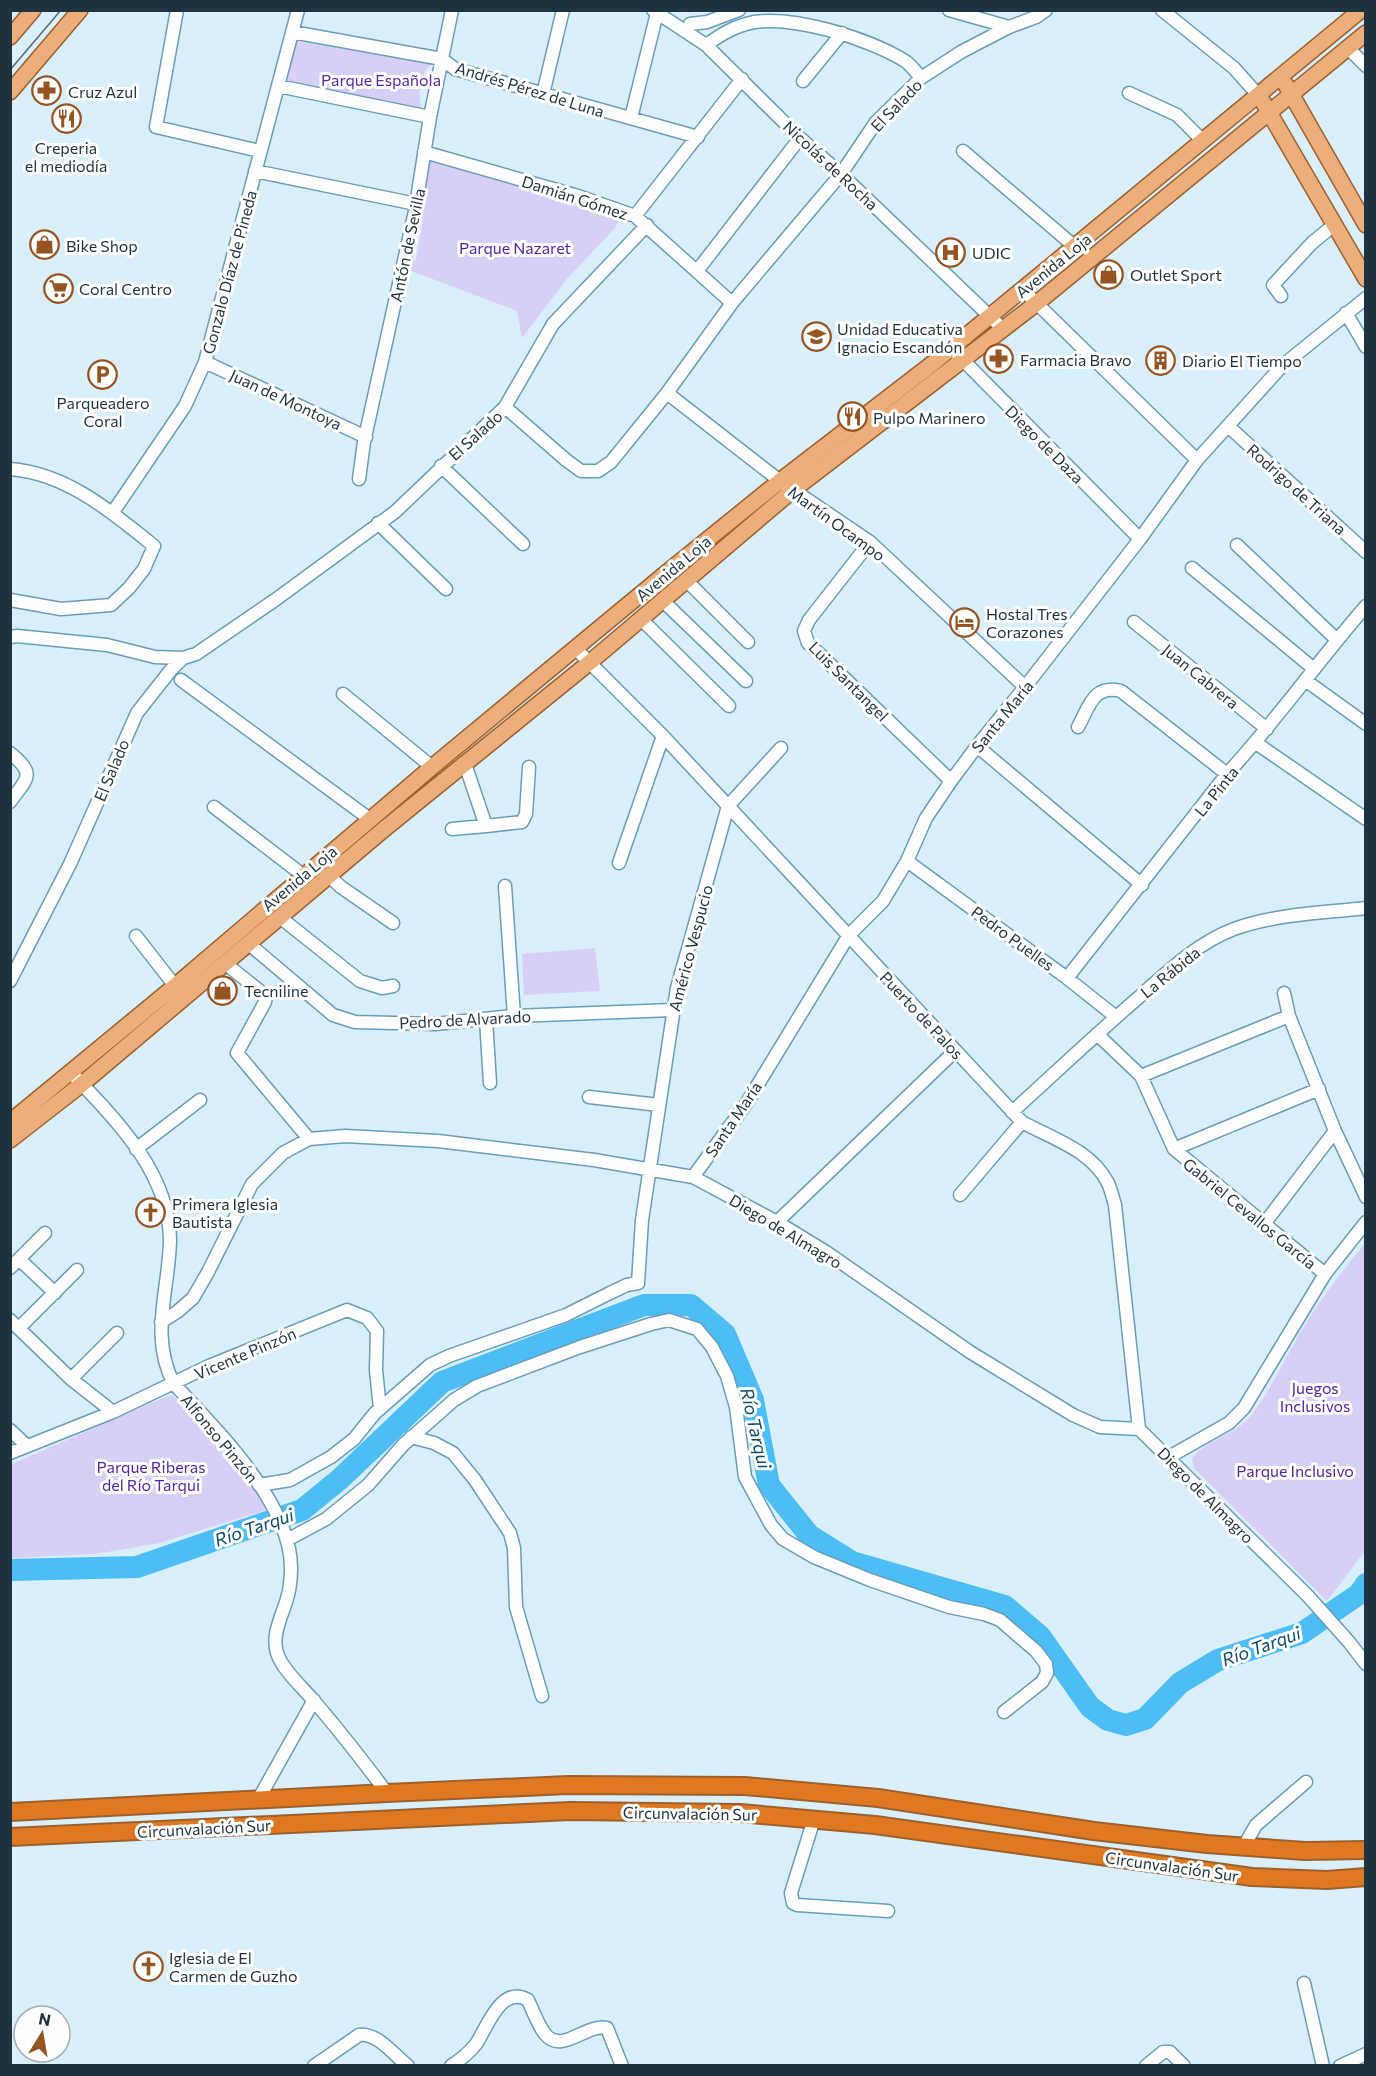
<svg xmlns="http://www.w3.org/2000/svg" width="1376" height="2076" font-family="Commissioner,sans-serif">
	<rect width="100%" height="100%" fill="#d9effc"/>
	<path fill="#d7cff6" d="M296 41 431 64C420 74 417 97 422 110L283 84Z
		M432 162 612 212 618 219 616 227 566 280 522 338 517 311 406 269 408 259 416 260 423 219 417 216 425 163Z
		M595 948 600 991 524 995 522 954Z
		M1365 1243V1551L1327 1601 1194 1468 1192 1458C1210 1439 1228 1436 1245 1422 1263 1406 1287 1354 1301 1332 1319 1300 1342 1272 1365 1243Z
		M173 1395 262 1498 266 1510 159 1543 96 1554 11 1558 10 1465 163 1398Z"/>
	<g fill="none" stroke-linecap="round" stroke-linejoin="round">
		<path stroke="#4dbdf5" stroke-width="22" d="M10 1570 137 1567 302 1510 340 1479 442 1382 644 1305H691L725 1334 753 1400 769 1485 809 1535 852 1562 1005 1606 1040 1636 1090 1707 1108 1720 1126 1725 1145 1719 1180 1683 1218 1660 1302 1633 1359 1594 1366 1584"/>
		<defs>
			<path id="minor" d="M177 10 156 127 260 151
				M653 10 706 45 800 138 841 174 1002 328
				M949 10 1009 27
				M1162 10 1234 68 1258 95
				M690 24 707 22 739 10
				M292 32 442 59 455 69 698 137
				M706 45C719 36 731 28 746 24 787 12 870 39 905 61 911 65 916 72 921 78
				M1348 48 1366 66
				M803 81 842 33
				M278 86 430 117
				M1129 93 1177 115 1202 140
				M543 94 563 10
				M631 118 657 13
				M963 151 1074 246
				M424 152 578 196 635 216 732 303
				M255 171 416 204
				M635 216 742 79
				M697 271 800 138
				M1022 289 1197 460
				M1281 296 1273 285 1312 243 1335 224
				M1346 313 1366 347
				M957 354 1140 539
				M205 362 366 437
				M667 393 780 481 870 542 1025 687
				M505 407 553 324 647 225
				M1228 426 1366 552
				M441 466 523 544
				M10 469C66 473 112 512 154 546L144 569 129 588 111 605 61 609 10 600
				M359 479 364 442 415 211 430 117 452 10
				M113 512 185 406 205 362 298 10
				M378 523 446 589
				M870 542 809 620 804 631 808 643 951 781
				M1237 545 1336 639
				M1192 568 1314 669
				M686 580 748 642
				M662 600 746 681
				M641 619 729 706
				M1134 622 1267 729
				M10 637 17 636 107 645 155 657 183 658
				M576 649 663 736 1022 1122C1053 1139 1091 1150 1108 1183 1111 1190 1113 1198 1115 1205L1139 1429
				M181 680 371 820
				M1305 680 1366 724
				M343 694 432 767
				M1078 727C1089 707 1093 684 1121 691L1227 774
				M1256 743 1366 819
				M977 746 1142 885
				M10 753C37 775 27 778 10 802
				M465 764 486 826 522 822 526 814 529 767
				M214 807 304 876
				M452 829 486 826
				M907 861 1067 978 1116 1017
				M619 863 663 736
				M329 876 341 887 393 923
				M505 886 514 1016
				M281 918 360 981 382 988 393 986
				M136 936 175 986
				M249 944 333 1015 355 1022 435 1024 514 1016 673 1010
				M226 964 266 996 265 1002 237 1053 309 1139
				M1067 978 1227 774C1276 721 1318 661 1366 606
				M10 981 70 864 137 713 170 671 183 658 196 654 275 600 395 512 505 407 566 460 581 471H598L611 462 667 393 732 303 841 174 876 122 921 78 961 52 1009 27 1036 17 1046 10
				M1284 993 1289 1016 1335 1131 1366 1197
				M486 1019 490 1083
				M1097 1034 1141 1076 1174 1149 1325 1274
				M1141 1076 1289 1016
				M76 1078C119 1122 170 1176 170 1241 169 1290 149 1337 174 1384 216 1429 292 1504 291 1569 291 1580 289 1594 285 1605 280 1620 272 1636 277 1653 282 1669 302 1687 313 1700 339 1730 363 1761 387 1793
				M589 1097 659 1105
				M1012 1112C1054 1074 1095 1035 1138 998 1167 972 1197 943 1234 929 1275 914 1323 913 1366 908
				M136 1149 200 1100
				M1174 1149 1319 1089
				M693 1177 746 1104 849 935 883 901 907 861 926 818 951 781 977 746 1025 687 1140 539 1197 460 1282 366 1366 298
				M960 1195 1022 1122
				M777 1222 955 1051
				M1264 1224 1335 1131
				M19 1259 55 1293
				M10 1268 45 1233
				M10 1320 71 1379 113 1412
				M161 1322 177 1312 193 1298 208 1272 252 1184 283 1153 309 1139 345 1136 438 1141 594 1160 693 1177 777 1222 826 1252 970 1352 1073 1415 1100 1427 1139 1429 1308 1596 1349 1642 1366 1664
				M19 1328 77 1270
				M71 1379 117 1333
				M10 1430 27 1446
				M411 1437 434 1443 453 1453 475 1480 510 1533 514 1548 516 1607 542 1696
				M10 1453 113 1412 209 1366 347 1310 367 1318 377 1331 376 1370 380 1409
				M1169 1457 1229 1423 1244 1408 1325 1274 1366 1222
				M259 1485 290 1480 331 1457 354 1439 375 1413 430 1365 449 1356 566 1315 610 1293 627 1285 638 1283 642 1220 677 988 728 806 781 748
				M287 1540 326 1519 368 1485 403 1445 454 1400 477 1386 580 1347 651 1324 669 1320 697 1329 712 1347 727 1376 736 1407 745 1477 771 1525 783 1539 814 1557 870 1580 949 1607 984 1614 1000 1620 1036 1651 1046 1664 1047 1673 1042 1682 1004 1712
				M258 1800 314 1700
				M814 1819 791 1893 793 1903 797 1905 888 1911
				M1244 1846 1256 1825 1306 1782
				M1304 1983 1323 2066
				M314 2066 359 2035C377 2032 394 2055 408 2066
				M451 2066C460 2060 469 2053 476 2044 487 2028 501 1984 528 2000 533 2011 538 2025 545 2034 562 2055 586 2023 607 2028L622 2066
				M1146 2066 1163 2052H1170L1184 2066
				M1340 2066 1366 2054"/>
			<path id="major" d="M10 37 33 10
				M1286 85 1366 225
				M10 92 80 10
				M1263 102 1366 279
				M10 1122 175 986 432 767 665 574 780 481 932 364 1361 10
				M10 1140 82 1084 383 830 589 663 793 490 1037 303 1366 33"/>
			<path id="highway" d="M10 1812 387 1793 568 1785 745 1786 878 1798 1094 1831 1207 1844 1305 1851 1366 1850
				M10 1837 570 1811 740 1813 875 1825 1252 1877 1327 1880 1366 1877"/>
		</defs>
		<use href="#minor" stroke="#689dbb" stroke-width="15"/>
		<use href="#major" stroke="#9c602c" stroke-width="18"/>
		<use href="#highway" stroke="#9c602c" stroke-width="20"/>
		<use href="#minor" stroke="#fff" stroke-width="12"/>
		<use href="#major" stroke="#ecae7a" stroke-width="15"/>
		<use href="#highway" stroke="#e07822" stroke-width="16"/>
		<path stroke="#536975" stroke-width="1.5" d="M10 70 61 10"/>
	</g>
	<defs>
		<symbol id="pharmacy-ring" viewBox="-11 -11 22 22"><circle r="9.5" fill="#fff" stroke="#975423" stroke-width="1.5"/><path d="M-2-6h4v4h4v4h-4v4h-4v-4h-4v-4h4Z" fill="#975423"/></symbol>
		<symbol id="restaurant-ring" viewBox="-11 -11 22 22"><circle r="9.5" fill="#fff" stroke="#975423" stroke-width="1.5"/><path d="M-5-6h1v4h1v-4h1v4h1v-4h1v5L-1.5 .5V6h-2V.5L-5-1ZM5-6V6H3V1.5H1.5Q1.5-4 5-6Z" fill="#975423"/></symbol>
		<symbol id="shop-ring" viewBox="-11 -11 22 22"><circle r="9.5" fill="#fff" stroke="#975423" stroke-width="1.5"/><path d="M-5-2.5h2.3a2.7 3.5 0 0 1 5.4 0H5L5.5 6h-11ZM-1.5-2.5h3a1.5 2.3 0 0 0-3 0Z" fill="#975423"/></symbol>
		<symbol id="hospital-ring" viewBox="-11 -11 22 22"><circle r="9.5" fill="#fff" stroke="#975423" stroke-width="1.5"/><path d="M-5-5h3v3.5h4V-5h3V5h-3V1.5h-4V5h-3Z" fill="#975423"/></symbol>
		<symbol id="supermarket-ring" viewBox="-11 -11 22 22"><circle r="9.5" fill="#fff" stroke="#975423" stroke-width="1.5"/><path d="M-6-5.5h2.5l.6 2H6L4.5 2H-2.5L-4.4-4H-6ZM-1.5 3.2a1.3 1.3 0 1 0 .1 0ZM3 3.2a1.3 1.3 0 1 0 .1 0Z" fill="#975423"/></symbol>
		<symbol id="school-ring" viewBox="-11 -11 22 22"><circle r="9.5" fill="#fff" stroke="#975423" stroke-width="1.5"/><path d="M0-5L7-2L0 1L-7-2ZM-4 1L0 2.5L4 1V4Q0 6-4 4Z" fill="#975423"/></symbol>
		<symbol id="building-ring" viewBox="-11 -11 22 22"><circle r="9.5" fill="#fff" stroke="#975423" stroke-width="1.5"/><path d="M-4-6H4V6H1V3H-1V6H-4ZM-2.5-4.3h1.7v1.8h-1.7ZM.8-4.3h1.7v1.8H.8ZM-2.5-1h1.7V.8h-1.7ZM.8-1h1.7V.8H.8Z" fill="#975423"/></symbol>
		<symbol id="parking-ring" viewBox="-11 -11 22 22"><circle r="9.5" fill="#fff" stroke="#975423" stroke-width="1.5"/><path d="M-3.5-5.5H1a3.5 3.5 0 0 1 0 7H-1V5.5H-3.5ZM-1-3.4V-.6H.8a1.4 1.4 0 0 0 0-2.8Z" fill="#975423"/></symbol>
		<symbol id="hotel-ring" viewBox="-11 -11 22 22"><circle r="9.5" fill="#fff" stroke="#975423" stroke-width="1.5"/><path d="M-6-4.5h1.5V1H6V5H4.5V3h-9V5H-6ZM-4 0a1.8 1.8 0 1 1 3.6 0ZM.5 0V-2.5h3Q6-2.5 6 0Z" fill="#975423"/></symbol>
		<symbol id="church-ring" viewBox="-11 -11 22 22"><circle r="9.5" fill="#fff" stroke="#975423" stroke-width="1.5"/><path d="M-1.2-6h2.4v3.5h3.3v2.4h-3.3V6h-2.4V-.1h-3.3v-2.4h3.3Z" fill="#975423"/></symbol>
	</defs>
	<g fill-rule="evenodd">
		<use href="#pharmacy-ring" x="30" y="74" width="33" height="33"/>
		<use href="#restaurant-ring" x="50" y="102" width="33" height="33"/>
		<use href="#shop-ring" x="28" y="228" width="33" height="33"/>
		<use href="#hospital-ring" x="934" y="236" width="33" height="33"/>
		<use href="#shop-ring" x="1092" y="258" width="33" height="33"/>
		<use href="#supermarket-ring" x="42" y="272" width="33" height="33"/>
		<use href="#school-ring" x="800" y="320" width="33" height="33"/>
		<use href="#pharmacy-ring" x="982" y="342" width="33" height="33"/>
		<use href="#building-ring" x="1144" y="344" width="33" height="33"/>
		<use href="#parking-ring" x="86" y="358" width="33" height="33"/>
		<use href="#restaurant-ring" x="836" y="400" width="33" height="33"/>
		<use href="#hotel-ring" x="948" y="606" width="33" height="33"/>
		<use href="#shop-ring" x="206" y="974" width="33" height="33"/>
		<use href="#church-ring" x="134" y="1196" width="33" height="33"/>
		<use href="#church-ring" x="132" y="1950" width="33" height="33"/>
	</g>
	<g text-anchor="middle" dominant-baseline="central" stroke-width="6" stroke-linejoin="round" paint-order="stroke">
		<g font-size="16" fill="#5725a7" stroke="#fff">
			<text x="381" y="79">Parque Española</text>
			<text x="515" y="247">Parque Nazaret</text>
			<text x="1315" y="1387">Juegos<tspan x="1315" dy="18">Inclusivos</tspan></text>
			<text x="151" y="1466">Parque Riberas<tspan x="151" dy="18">del Río Tarqui</tspan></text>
			<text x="1295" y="1470">Parque Inclusivo</text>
		</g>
		<g font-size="16" fill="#1d333f" stroke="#fff">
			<text transform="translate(530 89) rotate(17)">Andrés Pérez de Luna</text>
			<text transform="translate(896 105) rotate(-46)">El Salado</text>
			<text transform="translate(831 165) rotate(43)">Nicolás de Rocha</text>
			<text transform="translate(575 197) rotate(18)">Damián Gómez</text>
			<text transform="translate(407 245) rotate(-78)">Antón de Sevilla</text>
			<text transform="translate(1053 265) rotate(-39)">Avenida Loja</text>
			<text transform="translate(229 272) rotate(-75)">Gonzalo Díaz de Pineda</text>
			<text transform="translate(286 399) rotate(25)">Juan de Montoya</text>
			<text transform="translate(475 435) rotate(-42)">El Salado</text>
			<text transform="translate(1045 444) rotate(45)">Diego de Daza</text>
			<text transform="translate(1297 489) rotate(42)">Rodrigo de Triana</text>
			<text transform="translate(837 523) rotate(36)">Martín Ocampo</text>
			<text transform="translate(673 568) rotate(-40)">Avenida Loja</text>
			<text transform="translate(1201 676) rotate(39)">Juan Cabrera</text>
			<text transform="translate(849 681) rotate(45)">Luis Santangel</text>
			<text transform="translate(1002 716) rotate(-51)">Santa María</text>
			<text transform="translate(111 770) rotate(-67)">El Salado</text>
			<text transform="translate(1216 791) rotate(-51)">La Pinta</text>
			<text transform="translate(299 878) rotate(-40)">Avenida Loja</text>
			<text transform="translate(1013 938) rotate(36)">Pedro Puelles</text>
			<text transform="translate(690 948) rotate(-75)">Américo Vespucio</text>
			<text transform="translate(1170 972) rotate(-39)">La Rábida</text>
			<text transform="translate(922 1015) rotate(47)">Puerto de Palos</text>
			<text transform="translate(465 1019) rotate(-3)">Pedro de Alvarado</text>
			<text transform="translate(733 1119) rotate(-56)">Santa María</text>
			<text transform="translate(1250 1213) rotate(39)">Gabriel Cevallos García</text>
			<text transform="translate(786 1231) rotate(31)">Diego de Almagro</text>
			<text transform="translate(245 1353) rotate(-23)">Vicente Pinzón</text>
			<text transform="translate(220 1438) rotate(50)">Alfonso Pinzón</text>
			<text transform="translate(1206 1495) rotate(45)">Diego de Almagro</text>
			<text transform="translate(690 1813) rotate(1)">Circunvalación Sur</text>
			<text transform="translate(204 1828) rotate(-3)">Circunvalación Sur</text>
			<text transform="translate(1172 1866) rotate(8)">Circunvalación Sur</text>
		</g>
		<g font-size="16" fill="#1d333f" stroke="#fff" text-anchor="start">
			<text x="68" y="91">Cruz Azul</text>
			<text x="66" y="147" text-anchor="middle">Creperia<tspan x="66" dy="18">el mediodía</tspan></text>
			<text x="66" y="245">Bike Shop</text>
			<text x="972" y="252">UDIC</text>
			<text x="1130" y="274">Outlet Sport</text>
			<text x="79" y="288">Coral Centro</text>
			<text x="837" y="328">Unidad Educativa<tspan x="837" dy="18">Ignacio Escandón</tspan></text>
			<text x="1020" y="359">Farmacia Bravo</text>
			<text x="1182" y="360">Diario El Tiempo</text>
			<text x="103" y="402" text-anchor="middle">Parqueadero<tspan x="103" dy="18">Coral</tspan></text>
			<text x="873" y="417">Pulpo Marinero</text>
			<text x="986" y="613">Hostal Tres<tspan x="986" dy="18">Corazones</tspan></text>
			<text x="244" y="990">Tecniline</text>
			<text x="172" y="1203">Primera Iglesia<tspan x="172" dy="18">Bautista</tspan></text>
			<text x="169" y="1957">Iglesia de El<tspan x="169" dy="18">Carmen de Guzho</tspan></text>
		</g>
		<g font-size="18" font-style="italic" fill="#0d4c68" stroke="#fff">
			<text transform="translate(756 1428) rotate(77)">Río Tarqui</text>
			<text transform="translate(254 1527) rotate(-19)">Río Tarqui</text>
			<text transform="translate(1261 1646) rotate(-20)">Río Tarqui</text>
		</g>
	</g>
	<rect width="1376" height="2076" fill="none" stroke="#1d333f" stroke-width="24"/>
	<g transform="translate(42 2034) rotate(11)"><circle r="28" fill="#ffffff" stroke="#a5adb2" stroke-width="1.5"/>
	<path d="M0-4.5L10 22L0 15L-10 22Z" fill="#975423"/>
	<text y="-9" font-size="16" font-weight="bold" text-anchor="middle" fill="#1d333f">N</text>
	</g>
</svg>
